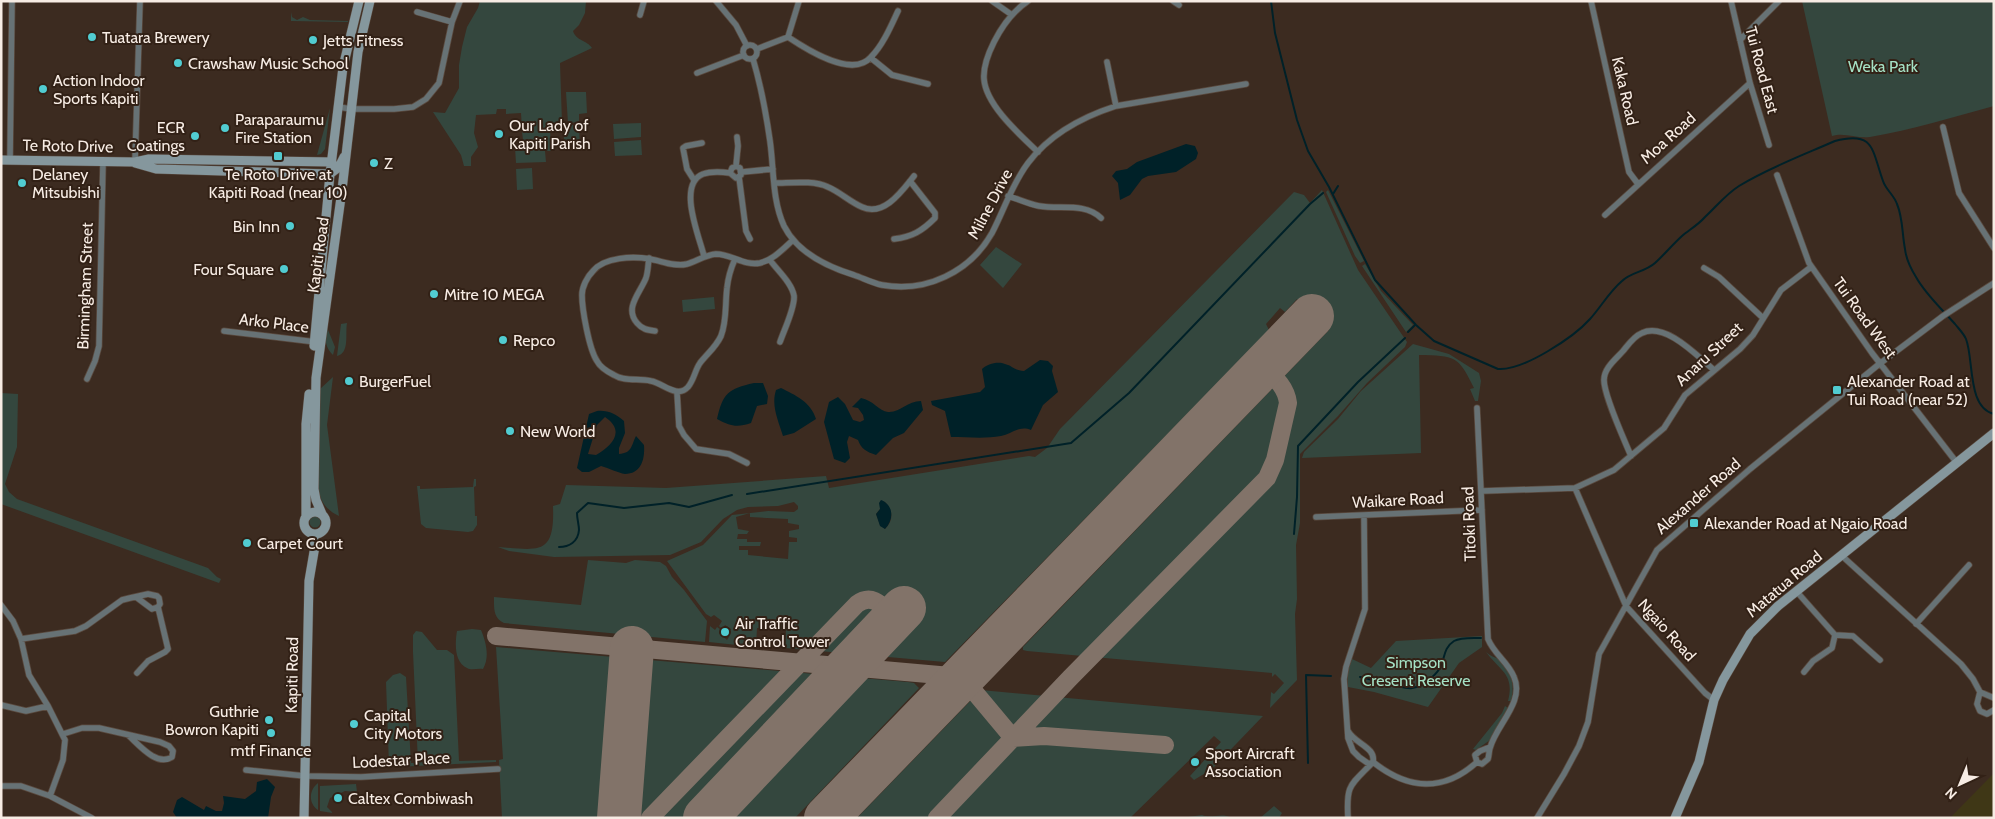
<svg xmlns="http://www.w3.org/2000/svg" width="1995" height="819" font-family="Cabin,sans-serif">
	<rect width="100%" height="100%" fill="#3c2b20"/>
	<path fill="#34473e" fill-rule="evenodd" d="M480 1H586L585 13 579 25 573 31C576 41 587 40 592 48L560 63 562 123 548 124 549 126 563 127 550 128 551 151H545L546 162 516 163 515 148 524 147 522 132 526 131V129H522L521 113 506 114V109H497L496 114 476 115 474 133 478 147 471 157V166H464L461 155 433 112 445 113 459 88V65L462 47 467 27 478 8Z
		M1802 1H1994V106C1953 117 1912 130 1870 137 1857 139 1845 132 1832 136Z
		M291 12 292 17 297 20 303 17 310 20 348 21V22L291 21Z
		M586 92 587 113 579 114V122L568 123 566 92Z
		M330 108 325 149 321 154 317 155Z
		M641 123V137L614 139 613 124Z
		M565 125H579L580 149 564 150V141L566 140 564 139 563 130 558 128H565Z
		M641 140 642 155 615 156 614 142Z
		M532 168 533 189 517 190 516 169Z
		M1322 190 1358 270 1407 342 1405 347 1367 383 1338 416 1300 454V523L1296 545 1297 599 1295 614 1297 680 1270 708 1271 692 1274 694 1284 683 1275 674 1272 677V673L1027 651 1023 650V647L1329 330 1297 299 1285 312 1280 308 1266 324 1269 330 945 662 785 648 786 630 757 628 756 647 709 642 710 626 715 630 717 627 721 630 719 633 727 640 729 637 727 635 731 629 725 625 722 629 719 626 722 621 714 615 711 617 706 614 667 561 703 545 732 515 768 511 794 512 798 509V506L794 502 778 506 748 507 737 510 723 519 701 542 670 555 554 557 509 551 498 547C539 550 555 556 553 506L560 504 566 485 666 488 826 476 829 488 1029 456 1035 457 1047 448 1060 429 1294 192 1304 195 1310 203ZM880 501 885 502C893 511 894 520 885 529L880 525 876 514 880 509ZM750 513V517L788 519V523L799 525V529L789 531V537L797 538V542H789L788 559 748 555V550H739V546H760L761 542H747V539H737L738 534H747L749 531 738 529 736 517Z
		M1328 190 1364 261 1360 263 1355 256 1326 192Z
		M996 247 1022 264 1003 288 980 265Z
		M1365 264 1381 291 1413 325 1406 332 1362 266Z
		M714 297 715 309 683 312 682 300Z
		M347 323C345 334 350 353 337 356L341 324Z
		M326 325 335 347 333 355C324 347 325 336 326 325Z
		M1413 344 1449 354 1479 373 1481 381 1478 401H1475L1470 389 1474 388C1458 355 1455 356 1419 355L1421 453 1302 458 1304 452 1338 419 1361 391Z
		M333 377 327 425 339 516C326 510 319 500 318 486L320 389Z
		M1 393 18 394 17 447 5 484 9 492 17 499 208 568 217 577 221 579 219 583 1 504Z
		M474 479H476V486L474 487 475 516H477V525L473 531 468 532 426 528 421 524 417 486H420V489L473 487Z
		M309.5 522a5.5 5.5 0 1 1 11 0a5.5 5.5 0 1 1-11 0Z
		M588 560 626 563 635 560 660 562 666 566 672 577 684 590 707 621 705 642 504 623C493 618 494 608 494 597L581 605Z
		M472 629 481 630C486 642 490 657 483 669 477 668 472 671 467 668 454 662 455 643 457 631Z
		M416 631 422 632 437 650H447L454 655 459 761 496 760V762L395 767 389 765 386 682 393 675 400 673 406 677 411 763H418L413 652V635Z
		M1482 636V647L1459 663 1428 707 1374 692 1348 687 1347 673 1352 659 1371 668 1396 641Z
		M496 647 908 682 914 683 919 688 795 818H502L499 760 503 759Z
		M1486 652C1490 656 1495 657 1500 660 1512 671 1515 686 1511 701H1508C1515 674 1500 671 1486 652Z
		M981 690 1263 716 1212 769 1194 780 1190 776 1221 742 1214 736 1130 818H857Z
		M1505 706 1508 708 1490 740 1476 750 1473 749 1502 713Z
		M318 783V810C308 803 309 790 318 783Z
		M356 784 357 792 345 791 330 798 327 807 333 813 320 811V786Z
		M1274 806 1282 813 1279 818H1260Z
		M1202 815C1212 819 1222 812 1231 818H1181Z"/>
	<path fill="#3f3716" d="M1994 773V815L1991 818H1950Z"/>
	<path fill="#002128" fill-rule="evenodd" d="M1186 144 1195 146 1198 153 1196 159 1176 172 1148 176 1142 179 1130 195 1120 200 1118 183 1112 176 1116 171 1127 169 1137 162Z
		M1040 360 1048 361 1053 366 1052 371 1058 392 1043 405 1031 430C1019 425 1012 434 1001 436 985 439 967 437 951 437L945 411 932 405 931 401 980 392 985 387 982 369C987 364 998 361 1005 364 1013 366 1013 370 1024 371Z
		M754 383H763L768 396 767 404 757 406 751 423C737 428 730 426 717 419 723 393 728 389 754 383Z
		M781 388C795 395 811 402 816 419L794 433 783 436C778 420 771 406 776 390Z
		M838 397 845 404 853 420 860 422 864 420 863 415 858 408 852 407 861 398C873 400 879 411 888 412 900 413 907 401 921 401L923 410 904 433 893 438 876 455C867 452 861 449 858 440L849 436 847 442 850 458 845 463 834 459 824 422 829 402Z
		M597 411C608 410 616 414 624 421L625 433 619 448V454C632 453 631 446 636 436L644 445C645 458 642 474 625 474 618 473 609 468 601 466L589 472H582L577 468 589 414ZM605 417C626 431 612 446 596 455L588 454 597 425Z
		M881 500C894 505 894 520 885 529L880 526 876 514 880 509 879 503Z
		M267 779 275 787 271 797 268 818H177L173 812 177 800 182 797 204 810 206 806 216 811H222L224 803 223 796 245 799 256 791 257 782Z"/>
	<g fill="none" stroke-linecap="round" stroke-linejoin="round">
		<path stroke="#002128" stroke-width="2" d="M1271 1 1275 33 1297 120 1308 151 1329 187 1375 280 1416 325 1434 341 1498 369C1523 371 1574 337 1590 319 1601 307 1609 292 1622 281 1631 272 1645 272 1655 263 1664 255 1672 245 1682 236 1689 230 1698 225 1705 217 1716 207 1725 195 1739 186 1768 168 1803 155 1835 141 1875 130 1872 151 1883 181 1886 190 1894 195 1897 204 1903 218 1902 234 1905 249 1906 258 1911 269 1916 277 1926 295 1942 309 1955 324 1959 329 1964 334 1966 339 1974 359 1967 408 1994 414
			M1333 194 1338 186
			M1408 332 1415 325
			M747 494 1071 443 1129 393 1310 204 1323 193
			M1294 534 1297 497 1298 446 1358 382 1405 338
			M559 547C569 547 578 542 579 530 579 525 577 519 577 513L588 503 624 508 669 503 689 507 732 495
			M1360 677C1371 679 1404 690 1412 688 1422 687 1435 676 1440 668 1445 659 1443 648 1454 641 1461 637 1473 638 1481 638
			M1308 763 1306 675 1331 676"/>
		<path stroke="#827369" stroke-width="18" d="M496 636 962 677 1013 738 1044 736 1165 745
			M650 818 857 604C873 592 883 607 895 618
			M937 818 1070 678 1267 478 1275 460 1288 403C1286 386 1274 377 1263 367"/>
		<path stroke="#827369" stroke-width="44" d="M619 818 632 648
			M705 818 904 608
			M826 818 1312 316"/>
		<defs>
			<path id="street" d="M716 1 736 25 747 46
				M992 1 1012 15
				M1028 1C1013 11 1002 26 994 42 989 52 983 67 984 79 986 105 1019 134 1038 152
				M1173 1 1179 5
				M1591 1 1629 172 1638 184
				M1731 1 1750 83 1769 145
				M417 12 452 22
				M640 15 644 1
				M788 37 799 1
				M1740 40 1779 1
				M743 52a7 7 0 1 1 14 0a7 7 0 1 1-14 0Z
				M757 49 788 37C806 49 852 79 871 57 883 45 891 26 898 11
				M871 58 892 75 928 84
				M753 59C761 86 766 113 770 141 774 169 772 200 784 226 797 252 828 267 854 275 863 278 872 283 882 285 926 293 970 272 992 233 1004 210 1012 184 1028 163 1050 134 1082 117 1116 106L1246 84
				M1107 62 1116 106
				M697 73 744 55
				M339 107 351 109H394L413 107 426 99 439 83 452 22 460 1
				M1943 127 1959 193 1994 248
				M10 160 12 1
				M135 162 140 1
				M736 166 738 146 737 137
				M742 172 773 169
				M1777 175 1809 263 1872 353 1957 463
				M739 177 746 231 750 239
				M694 180 687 169 683 148 686 146 702 143
				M774 183C791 183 813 180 828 187 840 192 850 202 862 207 884 217 902 191 914 176
				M1008 196C1018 199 1029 204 1039 206 1060 210 1084 202 1101 218
				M1605 215 1750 83
				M894 239C912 237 922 231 935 218V213L910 181
				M704 256C699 236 677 184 703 174 712 171 722 172 730 173L736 178 741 175 740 168 736 166 732 168 730 173
				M649 258C648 265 648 272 646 278 640 293 624 308 637 323 642 329 647 330 655 331
				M735 259C731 268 728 278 727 288 725 304 727 321 721 336 716 347 707 354 700 363 695 370 694 380 688 387 677 399 663 383 651 381 638 378 625 382 614 375 608 372 600 367 597 361 589 349 582 309 582 295 582 287 587 277 593 271 604 257 633 256 650 259 662 261 674 267 687 264 697 261 705 255 716 254 731 254 744 266 760 263 773 260 783 249 793 240
				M770 260C777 270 792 283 794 296 795 308 784 330 780 342
				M1704 268 1719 277 1763 318
				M224 331 316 342
				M87 379 95 361 99 346 103 162
				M677 392 679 426 684 435 696 449 729 454 747 463
				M1477 408 1488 639C1494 654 1508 662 1514 677 1525 702 1496 725 1490 748 1489 751 1489 756 1488 759L1482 764 1477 762 1475 755 1480 751 1490 747
				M1631 456C1624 439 1604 396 1604 380 1604 368 1616 359 1623 351 1628 345 1634 336 1642 333 1666 322 1697 356 1714 370
				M1575 488 1626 606 1705 693 1714 700
				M1482 491 1575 488 1614 470 1664 428 1685 395 1740 349 1753 335 1781 290 1811 267
				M1364 515 1365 609 1346 667 1344 679 1348 738 1353 751 1359 757 1369 764 1373 762
				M1316 517 1482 510
				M1841 555 1961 664 1973 679 1980 692 1977 704 1980 711 1987 714 1994 710
				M1797 592 1835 635 1832 648 1813 661 1804 672
				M1 605 13 621 21 639 29 675 48 706 65 740 63 760 50 796
				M1916 624 1969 565
				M1835 635 1853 636 1880 660
				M21 639 75 631 86 626 122 600 130 598 148 594 157 596 159 598 160 604 158 607 152 609 136 597
				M137 673 148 661 165 652 168 649 158 607
				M1980 692 1994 698
				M1 705 26 711 48 706
				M1348 731C1355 744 1376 747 1373 762
				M63 734 82 728H99L160 742 169 746 173 751 172 757C157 767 139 745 129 736
				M1373 762C1407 789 1443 793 1477 762
				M246 770 305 776 361 777 498 769
				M1 786H21L50 796 92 818
				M1348 818C1346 784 1350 786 1373 762
				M1537 818 1564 774 1579 746 1588 722 1599 654 1657 550 1750 469 1878 365 1943 316 1994 283"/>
			<path id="secondary" d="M1 160 135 162 149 159 332 162
				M135 163 156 169 330 174 339 167 344 157
				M314 346 330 174 343 67 359 1
				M304 523a11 11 0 1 1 22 0a11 11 0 1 1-22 0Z
				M322 514 316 500 314 489 316 378 342 190 358 52 370 1
				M306 516V424L309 394
				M304 818 309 581 315 546 313 534
				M1675 818 1699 762 1714 700 1723 680 1750 634 1778 606 1994 433"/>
		</defs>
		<use href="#street" stroke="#5a4a3f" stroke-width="7"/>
		<use href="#secondary" stroke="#5a4a3f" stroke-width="10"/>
		<use href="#street" stroke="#677275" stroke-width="5.5"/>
		<use href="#secondary" stroke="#85979d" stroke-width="9"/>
	</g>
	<g fill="#51ccd1" stroke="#322116" stroke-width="2">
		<circle cx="92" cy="37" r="5"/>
		<circle cx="313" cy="40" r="5"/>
		<circle cx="178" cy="63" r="5"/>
		<circle cx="43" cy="89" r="5"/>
		<circle cx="225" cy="128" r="5"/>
		<circle cx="499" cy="134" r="5"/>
		<circle cx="195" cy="136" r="5"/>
		<rect x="273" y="151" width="10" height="10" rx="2.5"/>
		<circle cx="374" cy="163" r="5"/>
		<circle cx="22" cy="183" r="5"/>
		<circle cx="290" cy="226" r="5"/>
		<circle cx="284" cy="269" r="5"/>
		<circle cx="434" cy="294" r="5"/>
		<circle cx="503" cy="340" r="5"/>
		<circle cx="349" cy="381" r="5"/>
		<rect x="1832" y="385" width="10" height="10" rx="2.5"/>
		<circle cx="510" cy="431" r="5"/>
		<rect x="1689" y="518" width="10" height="10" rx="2.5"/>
		<circle cx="247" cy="543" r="5"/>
		<circle cx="725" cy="632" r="5"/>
		<circle cx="269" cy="720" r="5"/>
		<circle cx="354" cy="724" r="5"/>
		<circle cx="271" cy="733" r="5"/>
		<circle cx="1195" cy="762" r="5"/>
		<circle cx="338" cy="798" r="5"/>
	</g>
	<g text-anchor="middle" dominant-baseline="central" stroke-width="4" stroke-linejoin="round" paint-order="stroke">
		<g font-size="16" fill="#f7ece4" stroke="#322116" text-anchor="start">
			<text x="102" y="37">Tuatara Brewery</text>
			<text x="323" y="40">Jetts Fitness</text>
			<text x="188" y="63">Crawshaw Music School</text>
			<text x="53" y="80">Action Indoor<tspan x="53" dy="18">Sports Kapiti</tspan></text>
			<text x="235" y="119">Paraparaumu<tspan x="235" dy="18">Fire Station</tspan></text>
			<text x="509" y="125">Our Lady of<tspan x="509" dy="18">Kapiti Parish</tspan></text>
			<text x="185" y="127" text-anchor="end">ECR<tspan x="185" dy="18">Coatings</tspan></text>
			<text x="384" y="163">Z</text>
			<text x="32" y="174">Delaney<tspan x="32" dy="18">Mitsubishi</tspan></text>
			<text x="278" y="174" text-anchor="middle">Te Roto Drive at<tspan x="278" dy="18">Kāpiti Road (near 10)</tspan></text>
			<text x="280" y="226" text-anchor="end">Bin Inn</text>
			<text x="274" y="269" text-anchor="end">Four Square</text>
			<text x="444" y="294">Mitre 10 MEGA</text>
			<text x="513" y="340">Repco</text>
			<text x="359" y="381">BurgerFuel</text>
			<text x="1847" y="381">Alexander Road at<tspan x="1847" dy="18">Tui Road (near 52)</tspan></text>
			<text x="520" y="431">New World</text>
			<text x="1704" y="523">Alexander Road at Ngaio Road</text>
			<text x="257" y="543">Carpet Court</text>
			<text x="735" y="623">Air Traffic<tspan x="735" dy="18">Control Tower</tspan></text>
			<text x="259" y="711" text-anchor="end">Guthrie<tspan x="259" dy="18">Bowron Kapiti</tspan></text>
			<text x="364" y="715">Capital<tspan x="364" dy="18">City Motors</tspan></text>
			<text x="271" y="750" text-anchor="middle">mtf Finance</text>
			<text x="1205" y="753">Sport Aircraft<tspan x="1205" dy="18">Association</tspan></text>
			<text x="348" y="798">Caltex Combiwash</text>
		</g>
		<g font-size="16" fill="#a5e1c5" stroke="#322116">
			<text x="1883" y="66">Weka Park</text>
			<text x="1416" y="662">Simpson<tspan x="1416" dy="18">Cresent Reserve</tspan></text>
		</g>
		<g font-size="16" fill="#f7ece4" stroke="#322116">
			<text transform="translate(1762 70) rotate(75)">Tui Road East</text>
			<text transform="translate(1625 91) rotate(77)">Kaka Road</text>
			<text transform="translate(1668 138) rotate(-42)">Moa Road</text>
			<text transform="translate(68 146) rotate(1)">Te Roto Drive</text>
			<text transform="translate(990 204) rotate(-62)">Milne Drive</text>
			<text transform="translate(318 255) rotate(-82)">Kapiti Road</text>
			<text transform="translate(85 286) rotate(-88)">Birmingham Street</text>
			<text transform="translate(1865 318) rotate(54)">Tui Road West</text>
			<text transform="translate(274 323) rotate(7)">Arko Place</text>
			<text transform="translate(1709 354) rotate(-43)">Anaru Street</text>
			<text transform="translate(1698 496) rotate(-41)">Alexander Road</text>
			<text transform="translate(1398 500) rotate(-3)">Waikare Road</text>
			<text transform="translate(1469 524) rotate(-92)">Titoki Road</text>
			<text transform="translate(1784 584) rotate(-40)">Matatua Road</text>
			<text transform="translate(1667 630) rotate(48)">Ngaio Road</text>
			<text transform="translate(292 675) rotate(-89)">Kapiti Road</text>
			<text transform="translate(401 760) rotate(-3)">Lodestar Place</text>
		</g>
	</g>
	<rect width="1995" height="819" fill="none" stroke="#f7ece4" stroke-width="5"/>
	<g transform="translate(1960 784) rotate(224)" stroke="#322116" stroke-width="4" paint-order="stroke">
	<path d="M0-4L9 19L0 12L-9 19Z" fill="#f7ece4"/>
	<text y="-8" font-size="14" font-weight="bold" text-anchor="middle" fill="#f7ece4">N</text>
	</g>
</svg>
